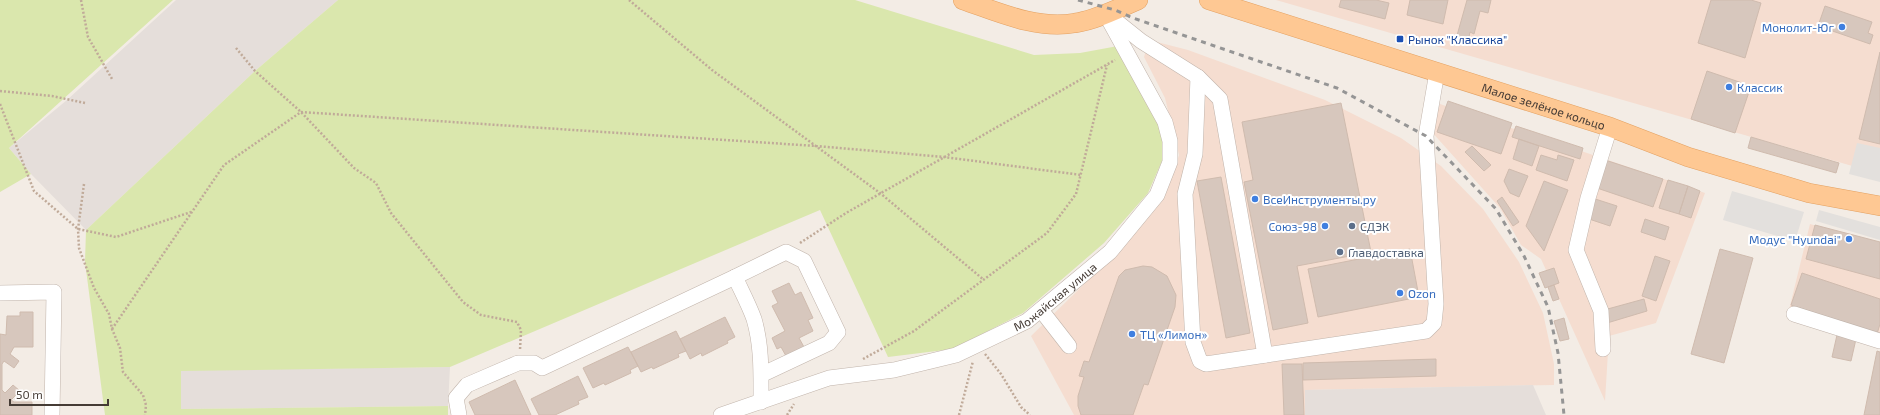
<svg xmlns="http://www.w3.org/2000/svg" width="1880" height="415" font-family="'Exo 2',sans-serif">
	<rect width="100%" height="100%" fill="#f3ece5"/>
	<path fill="#f5ddd0" d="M1276 0H1880V174Z
		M1149 40 1188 50 1325 100 1401 138 1441 166 1483 209 1519 262 1543 313 1554 364V385L1306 390V415H1074L1031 336 1114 255 1163 198 1173 174 1179 155 1165 98 1144 57Z
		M1440 104 1514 129 1516 126 1535 132 1534 135 1705 193 1656 323 1609 336 1605 401 1541 259 1521 245 1500 208 1430 130Z
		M1810 224 1880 244V342L1788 314Z"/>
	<path fill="#e5deda" d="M176 0H338L255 71 86 230 31 174 9 148 67 100Z
		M450 367 448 406 181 409V370Z
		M1533 385 1546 415H1305V390Z"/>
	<path fill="#dae7ad" d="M0 0H173L9 148 31 174 0 192Z
		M338 0H855L1034 55 1080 53 1118 46 1160 127 1164 143 1162 161 1148 193 1104 243 1023 313 953 349 888 357 820 210 450 367 181 371V409L448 406V415H105L85 262 86 230 255 71Z"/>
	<path fill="#e3e0dd" d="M1857 143 1880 148V182L1849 174Z
		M1732 191 1804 212 1795 241 1723 220Z
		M1819 210 1880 227V240L1816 221Z"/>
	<path fill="#d7c7bd" stroke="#cfbbae" d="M1341 0H1376L1389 3 1385 19 1339 7Z
		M1410 0H1448L1443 24 1407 15Z
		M1467 0H1491L1488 13 1480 11 1474 34 1470 32 1468 42 1456 39Z
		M1711 0H1751L1761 3 1745 58 1698 43Z
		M1825 6 1872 22 1868 33 1873 35 1870 44 1818 26Z
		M1880 52V144L1859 139Z
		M1707 71 1751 86 1735 133 1691 119Z
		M1448 101 1512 123 1501 154 1437 132Z
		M1341 103 1371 252 1297 266 1308 323 1273 330 1244 182 1253 180 1242 122Z
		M1516 126 1583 148 1580 159 1512 137Z
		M1751 137 1839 163 1836 173 1748 148Z
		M1519 139 1539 146 1532 166 1513 159Z
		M1472 146 1491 165 1484 171 1465 152Z
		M1541 155 1557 160 1558 155 1574 160 1567 181 1536 170Z
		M1596 157 1663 179 1653 207 1591 186Z
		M1509 169 1528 176 1519 197 1510 193 1504 181Z
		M1221 177 1250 333 1226 338 1197 181Z
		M1668 180 1688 186 1679 214 1659 208Z
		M1544 181 1568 190 1544 251 1526 226Z
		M1688 186 1700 191 1691 218 1679 214Z
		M1502 197 1519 222 1513 226 1497 201Z
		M1589 197 1617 206 1610 226 1583 217Z
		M1645 219 1669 227 1665 240 1641 232Z
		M1815 225 1880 242V279L1806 259Z
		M1410 249 1419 297 1318 317 1308 269Z
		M1720 249 1753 258 1724 363 1691 354Z
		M1655 256 1670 261 1656 301 1642 296Z
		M1143 266 1152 267 1167 276 1176 295 1175 307 1148 385 1144 384 1133 415H1081L1078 406V396L1084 377 1079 376 1084 361 1089 362 1119 276 1125 270Z
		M1554 268 1559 283 1545 288 1539 273Z
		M1802 273 1880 299V324L1877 334 1791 305Z
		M789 283 795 295 801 292 813 318 808 320 813 331 799 338 804 347 786 356 781 347 777 349 772 338 785 331 772 306 778 303 772 291Z
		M1554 285 1559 299 1553 301 1548 287Z
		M1644 299 1647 311 1607 323 1604 310Z
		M20 312H33V347H14L10 354 19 361 14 368 4 361 2 364V390L5 393 13 385 20 391 11 400 14 402H32V415H0V334L6 335 7 316H20Z
		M725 317 735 337 727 341 728 343 702 356 701 353 690 359 680 339Z
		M1564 318 1569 339 1560 341 1554 321Z
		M676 331 686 351 678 354 679 357 653 369 652 367 641 372 631 352Z
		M1837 335 1856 339 1851 361 1832 357Z
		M628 347 638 366 630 370 631 373 605 385 604 383 593 388 583 368Z
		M1877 351 1880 352V415H1864Z
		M1436 359V376L1303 380V363Z
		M1282 364H1302L1304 415H1284Z
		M578 376 588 397 578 401 579 404 555 415H539L531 399Z
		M515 380 531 415H475L469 402Z"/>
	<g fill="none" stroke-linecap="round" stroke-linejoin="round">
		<defs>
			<g id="minor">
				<path d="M1111 17 1141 41 1198 77 1220 99 1265 355"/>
				<path d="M1198 77 1195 154 1185 194 1193 342 1200 361 1206 364 1426 331 1434 323 1436 304 1426 136 1437 72"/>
				<path d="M0 293 54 292 52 415"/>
				<path d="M1041 310 1069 346"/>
				<path d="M1794 314 1880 341"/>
				<path d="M1603 349 1601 311 1576 250 1588 198 1610 127"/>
				<path d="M761 375 829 343 838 332 804 261 786 252 735 277C741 290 749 305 754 319 762 346 761 374 761 402"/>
				<path d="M459 415 456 398 467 385 518 363H534L542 368 735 277"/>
				<path id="s1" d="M721 415 829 378 894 370 956 355 1027 321 1110 252 1157 195 1170 162V141L1165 122 1105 13"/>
			</g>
			<g id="major">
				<path d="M963 0C998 12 1037 30 1075 23 1096 20 1119 8 1138 0"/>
				<path id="s2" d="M1209 0 1610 127 1688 157 1809 193 1880 206"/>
			</g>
		</defs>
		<use href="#minor" stroke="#c1b4ab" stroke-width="16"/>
		<use href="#major" stroke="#e3a162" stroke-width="20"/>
		<path stroke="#c0aa99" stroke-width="2.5" stroke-dasharray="2 2" stroke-linecap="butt" d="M81 0 88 37 112 79
			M629 0 712 70 880 193 984 280
			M236 48 255 71 301 112 354 168 376 183 391 213 463 302 481 315 517 322 521 330 520 350
			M0 91 52 96 85 103
			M0 104 34 191 78 229 116 237 191 212
			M84 184 78 229 79 248 94 288 109 314 112 329 120 348 123 372 143 395 146 405 145 415
			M800 243 846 213 1115 60
			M112 329 224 165 301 112 816 146 944 157 1081 175
			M985 354 1001 374 1021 407 1030 415
			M863 359 914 331 1047 233 1076 194 1107 65
			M787 415 794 404
			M959 415 973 361"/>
		<use href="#minor" stroke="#fff" stroke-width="15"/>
		<use href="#major" stroke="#fec893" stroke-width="19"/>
		<path stroke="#959595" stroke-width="3" stroke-dasharray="5 5" stroke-linecap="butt" d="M1078 0 1115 10 1133 18 1337 88 1426 136 1496 209 1524 256 1548 307 1558 353 1564 415"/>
	</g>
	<g fill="#3f7fe0" stroke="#fff" stroke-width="1.5">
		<circle cx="1842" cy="27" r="4"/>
		<circle cx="1729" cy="87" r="4"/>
		<circle cx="1255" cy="199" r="4"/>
		<circle cx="1325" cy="226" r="4"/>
		<circle cx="1849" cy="239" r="4"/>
		<circle cx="1400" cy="293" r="4"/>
		<circle cx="1132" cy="334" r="4"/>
	</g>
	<rect fill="#1a4fb4" stroke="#fff" stroke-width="1.5" x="1396" y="35" width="8" height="8" rx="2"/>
	<g fill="#5c6f8a" stroke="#fff" stroke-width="1.5">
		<circle cx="1352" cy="226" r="4"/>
		<circle cx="1340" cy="252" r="4"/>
	</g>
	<g text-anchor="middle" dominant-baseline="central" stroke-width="4" stroke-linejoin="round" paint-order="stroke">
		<g font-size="12" fill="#366cbe" stroke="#fff" text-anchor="start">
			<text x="1834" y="27" text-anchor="end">Монолит-Юг</text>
			<text x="1737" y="87">Классик</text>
			<text x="1263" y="199">ВсеИнструменты.ру</text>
			<text x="1317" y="226" text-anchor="end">Союз-98</text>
			<text x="1841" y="239" text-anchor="end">Модус "Hyundai"</text>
			<text x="1408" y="293">Ozon</text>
			<text x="1140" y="334">ТЦ «Лимон»</text>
		</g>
		<g font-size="12" fill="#164399" stroke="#fff" text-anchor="start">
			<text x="1408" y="39">Рынок "Классика"</text>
		</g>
		<g font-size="12" fill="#453b35" stroke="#fff">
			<text stroke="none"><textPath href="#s2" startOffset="351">Малое зелёное кольцо</textPath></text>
			<text stroke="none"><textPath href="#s1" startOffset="359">Можайская улица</textPath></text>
		</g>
		<g font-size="12" fill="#4e5e75" stroke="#fff" text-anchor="start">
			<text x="1360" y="226">СДЭК</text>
			<text x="1348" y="252">Главдоставка</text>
		</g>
	</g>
	<path d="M10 399v6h98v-6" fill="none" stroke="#453b35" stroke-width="2"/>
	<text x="16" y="399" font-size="12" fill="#453b35" stroke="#ffffff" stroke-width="3" paint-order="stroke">50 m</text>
</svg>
